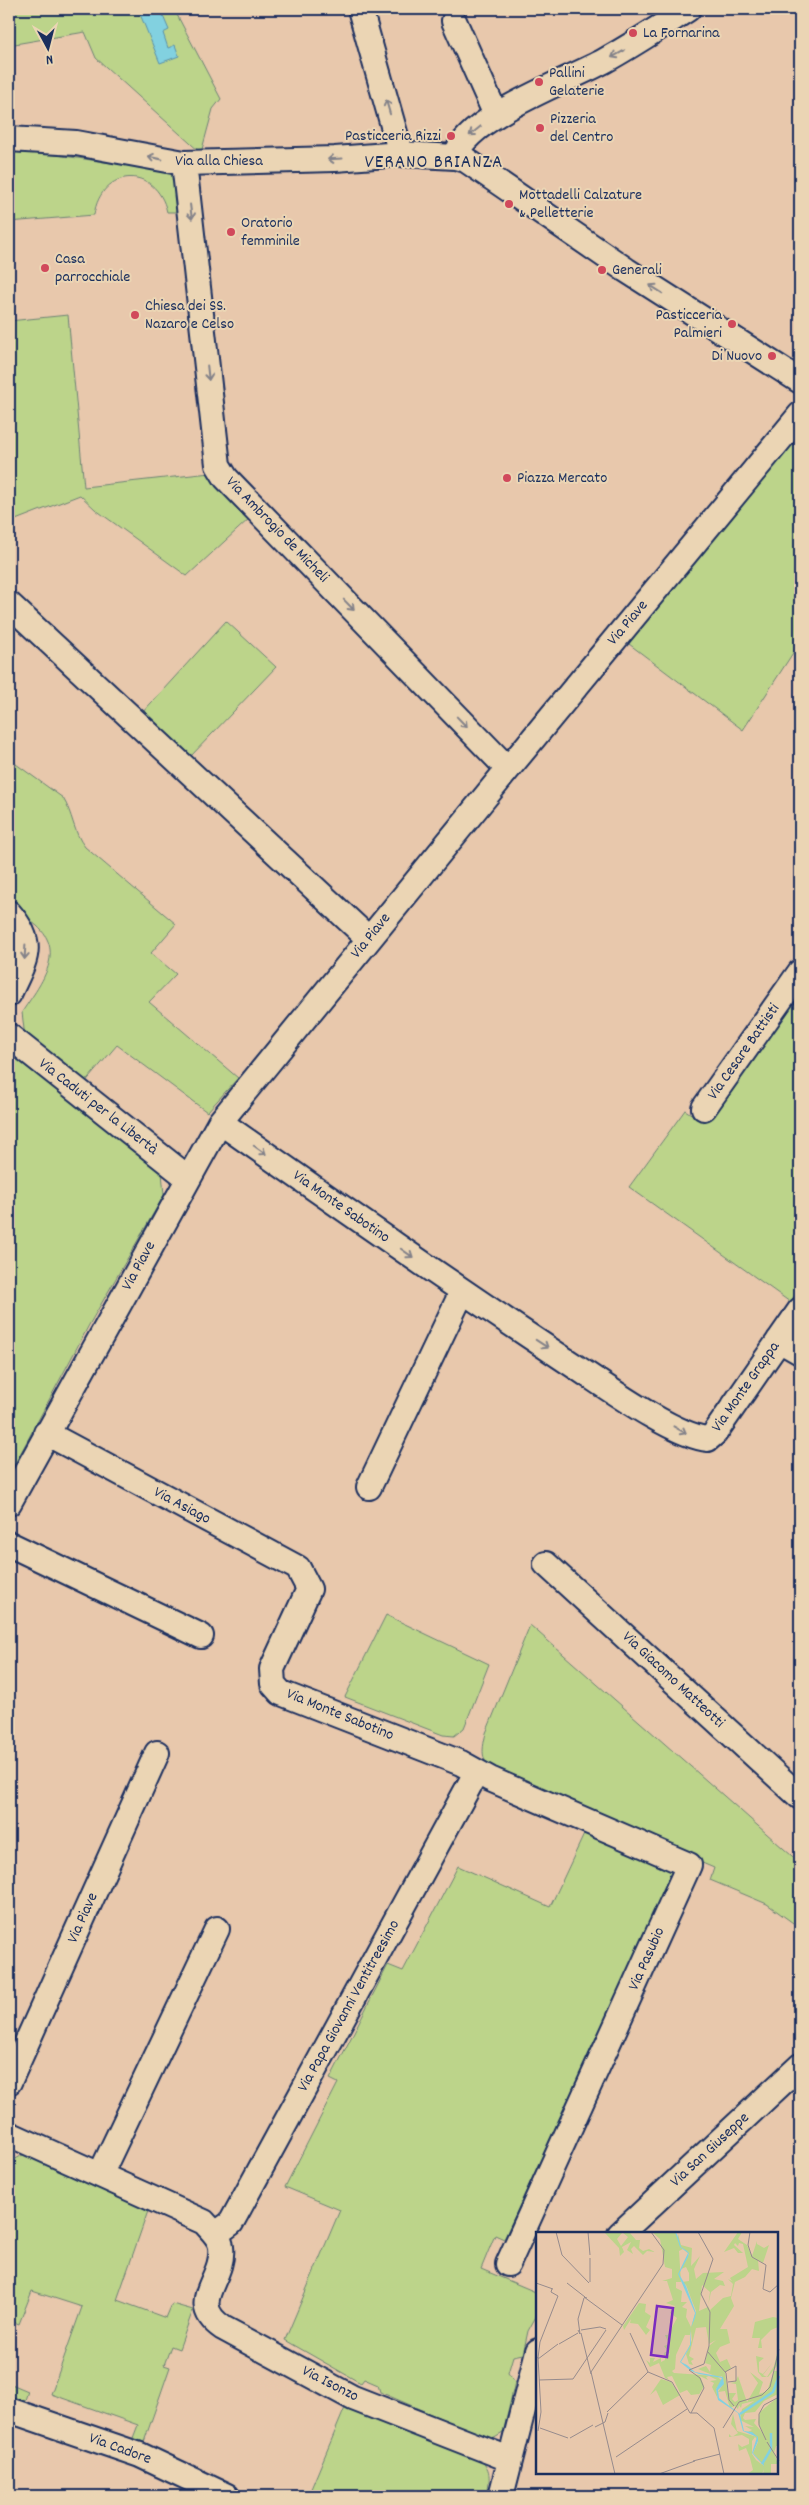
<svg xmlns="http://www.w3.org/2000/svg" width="809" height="2505" font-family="Dekko,sans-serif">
	<rect width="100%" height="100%" fill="#e8c8ac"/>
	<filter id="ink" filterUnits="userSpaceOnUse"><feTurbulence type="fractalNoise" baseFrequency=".02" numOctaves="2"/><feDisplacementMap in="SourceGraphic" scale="10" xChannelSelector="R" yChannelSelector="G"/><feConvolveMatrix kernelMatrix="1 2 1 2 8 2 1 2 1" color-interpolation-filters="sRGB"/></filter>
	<g filter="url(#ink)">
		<path fill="#bcd48a" stroke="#6c8274" d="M9 9H174L221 99 213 109 201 153 96 58 85 32 9 45Z
			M9 148 173 172 177 212H167C156 164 101 167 94 215L9 222Z
			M68 315 84 487 210 473 250 518 187 576 96 510 80 495 13 521 9 525V321Z
			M800 431V642L743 730 625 641Z
			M226 621 276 667 190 757 141 714Z
			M9 759 63 798C73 814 73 832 85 847L176 924 151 953 176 974 149 1002 238 1078 207 1112 117 1045 83 1085 25 1038 22 1012C39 986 67 953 37 926 29 919 18 912 9 906Z
			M800 990V1288L790 1302 629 1187 685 1110 704 1122Z
			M10 1054 162 1172 164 1195 89 1325 9 1475Z
			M386 1615 489 1664 464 1728 454 1736 443 1735 345 1697Z
			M530 1625 800 1863V1928L767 1904 710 1880 714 1868 497 1776C481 1760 481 1754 486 1733Z
			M587 1828 668 1862 675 1873 504 2239 495 2235 481 2269 538 2293V2313L528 2331 523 2354 513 2356 508 2373 515 2382 503 2433 491 2440 380 2392 378 2385 364 2379 361 2383 357 2381 285 2340 340 2210 285 2187 338 2083 330 2079 388 1965 403 1971 458 1866 550 1907Z
			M28 2152 148 2211 117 2300 166 2318 172 2304 193 2310 179 2349 171 2346 164 2365 170 2367 144 2442 133 2438 138 2425 51 2394 82 2307 32 2291 19 2324 9 2320V2209L14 2189 9 2176 12 2161Z
			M9 2383 28 2391 23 2406 9 2401Z
			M347 2403 480 2459C493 2473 489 2479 487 2496H308Z"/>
		<path fill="#82d1e0" stroke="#5990ac" d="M152 9H160L169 30 163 33 168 48 175 45 179 56 160 63 140 14Z"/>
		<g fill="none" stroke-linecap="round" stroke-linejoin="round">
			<defs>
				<path id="minor" d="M360 9 401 154
					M454 21 496 115
					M9 139 76 143 184 163 335 159 401 154 455 157 466 160 626 270 800 381
					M455 157C467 117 567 81 604 61 633 45 660 27 688 9
					M184 163 218 465 226 478 508 769
					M9 604 369 939
					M9 913C37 945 25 959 9 994
					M9 1036 188 1178
					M704 1108 800 972
					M220 1122C338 1205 456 1288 576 1367 605 1386 676 1437 708 1439L715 1433 800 1310
					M779 1340 800 1352
					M46 1433 298 1568 309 1589 272 1669 273 1684 281 1693 461 1763 490 1779 689 1865 508 2264
					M369 1487 462 1292
					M9 1503 220 1122 508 769 800 415
					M9 1544 201 1636
					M546 1564 800 1797
					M9 2082 157 1753
					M9 2134 204 2222C210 2229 220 2237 221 2247 225 2280 185 2302 223 2328L353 2398 509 2459
					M100 2175 217 1929
					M216 2234 231 2223 476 1773
					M620 2234 800 2066
					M9 2410 140 2455 227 2496
					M501 2496 538 2351"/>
			</defs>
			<use href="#minor" stroke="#1b2f5e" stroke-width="28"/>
			<use href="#minor" stroke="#ebd5b4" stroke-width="24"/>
		</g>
		<defs><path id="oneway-shaft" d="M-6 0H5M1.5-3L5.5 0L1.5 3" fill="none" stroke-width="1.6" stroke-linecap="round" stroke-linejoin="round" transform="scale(1.25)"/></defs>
		<g stroke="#838289">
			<use href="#oneway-shaft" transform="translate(618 54) rotate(151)"/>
			<use href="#oneway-shaft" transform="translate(388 107) rotate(-106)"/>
			<use href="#oneway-shaft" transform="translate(475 131) rotate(141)"/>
			<use href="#oneway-shaft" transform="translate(155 158) rotate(-169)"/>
			<use href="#oneway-shaft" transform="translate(335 159) rotate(177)"/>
			<use href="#oneway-shaft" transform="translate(191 212) rotate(83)"/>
			<use href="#oneway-shaft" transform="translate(656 289) rotate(-147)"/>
			<use href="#oneway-shaft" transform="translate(208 373) rotate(84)"/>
			<use href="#oneway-shaft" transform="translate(349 605) rotate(46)"/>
			<use href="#oneway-shaft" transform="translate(462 722) rotate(46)"/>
			<use href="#oneway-shaft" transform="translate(25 952) rotate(93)"/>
			<use href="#oneway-shaft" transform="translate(260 1150) rotate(35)"/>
			<use href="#oneway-shaft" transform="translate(407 1253) rotate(35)"/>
			<use href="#oneway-shaft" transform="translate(542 1344) rotate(33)"/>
			<use href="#oneway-shaft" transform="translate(680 1430) rotate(29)"/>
		</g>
	</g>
	<g fill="#d1495b" stroke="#ebd5b4" stroke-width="2">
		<circle cx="633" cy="33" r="5"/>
		<circle cx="539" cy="82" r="5"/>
		<circle cx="540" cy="128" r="5"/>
		<circle cx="451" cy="136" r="5"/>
		<circle cx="509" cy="204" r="5"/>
		<circle cx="231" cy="232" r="5"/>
		<circle cx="45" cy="268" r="5"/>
		<circle cx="602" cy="270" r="5"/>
		<circle cx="135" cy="315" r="5"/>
		<circle cx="732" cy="324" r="5"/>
		<circle cx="772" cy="356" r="5"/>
		<circle cx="507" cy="478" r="5"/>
	</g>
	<g text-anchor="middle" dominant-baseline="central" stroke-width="4" stroke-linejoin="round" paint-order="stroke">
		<g font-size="16" fill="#1b2f5e" stroke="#ebd5b4" text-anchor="start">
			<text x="643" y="33">La Fornarina</text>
			<text x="549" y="73">Pallini<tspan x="549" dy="18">Gelaterie</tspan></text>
			<text x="550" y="119">Pizzeria<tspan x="550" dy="18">del Centro</tspan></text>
			<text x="441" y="136" text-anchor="end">Pasticceria Rizzi</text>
			<text x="519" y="195">Mottadelli Calzature<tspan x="519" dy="18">&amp; Pelletterie</tspan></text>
			<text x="241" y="223">Oratorio<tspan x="241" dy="18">femminile</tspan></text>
			<text x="55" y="259">Casa<tspan x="55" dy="18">parrocchiale</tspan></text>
			<text x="612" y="270">Generali</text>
			<text x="145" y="306">Chiesa dei SS.<tspan x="145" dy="18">Nazaro e Celso</tspan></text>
			<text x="722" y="315" text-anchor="end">Pasticceria<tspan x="722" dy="18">Palmieri</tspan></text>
			<text x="762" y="356" text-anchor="end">Di Nuovo</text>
			<text x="517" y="478">Piazza Mercato</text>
		</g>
		<g font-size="16" fill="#1b2f5e" stroke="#ebd5b4">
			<text x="219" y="161">Via alla Chiesa</text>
			<text transform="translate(277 530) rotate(46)">Via Ambrogio de Micheli</text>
			<text transform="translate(628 623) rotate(-50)">Via Piave</text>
			<text transform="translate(371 936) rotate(-51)">Via Piave</text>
			<text transform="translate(744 1052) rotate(-55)">Via Cesare Battisti</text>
			<text transform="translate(98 1107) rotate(38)">Via Caduti per la Libertà</text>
			<text transform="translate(341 1207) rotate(35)">Via Monte Sabotino</text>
			<text transform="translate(139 1266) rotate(-61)">Via Piave</text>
			<text transform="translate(746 1387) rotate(-55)">Via Monte Grappa</text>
			<text transform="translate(182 1506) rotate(28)">Via Asiago</text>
			<text transform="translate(673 1680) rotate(43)">Via Giacomo Matteotti</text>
			<text transform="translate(340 1715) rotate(22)">Via Monte Sabotino</text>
			<text transform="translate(83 1918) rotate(-66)">Via Piave</text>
			<text transform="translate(647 1959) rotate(-66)">Via Pasubio</text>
			<text transform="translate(349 2006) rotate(-61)">Via Papa Giovanni Ventitreesimo</text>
			<text transform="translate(710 2150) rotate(-43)">Via San Giuseppe</text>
			<text transform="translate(330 2384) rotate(27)">Via Isonzo</text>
			<text transform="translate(120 2449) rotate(20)">Via Cadore</text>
		</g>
		<g font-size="19" letter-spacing="1" fill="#1b2f5e" stroke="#ebd5b4">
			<text x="434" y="163">VERANO BRIANZA</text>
		</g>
	</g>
	<g transform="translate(536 2232)">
		<rect width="242" height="242" fill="#e8c8ac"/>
		<path d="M68 0 86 1 81 7 85 14 92 5 86 0 94 1 100 8H104L103 16 107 19 113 17 119 20 111 19 107 23 98 14 95 17 97 22 91 18 95 10 86 15 88 20 84 24 83 16ZM116 0H139L142 6V2L145 13 156 16 155 34 164 24 158 37 160 47 167 41 188 40 178 47 187 49 189 54 184 53 175 60 172 74 174 78 187 66 195 64 197 52 192 47 196 49 194 46 212 35 207 12 203 11 202 14 199 11 198 13 207 21H202L198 16 188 20 202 0H206L202 7 211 13 216 24 221 9V12L228 16 233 13 227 31 222 28 223 39 216 37 209 45 199 50 195 66 198 74 184 97H191L194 111 184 115 180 121 184 130 191 127 195 136 189 141 192 161H200L196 167 199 170 202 168 200 152 194 151 199 150 202 144 211 170 222 151 214 140 227 150 223 162 231 159 238 139H241V134L232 145H226L222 140 220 124 228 126 223 130V140L227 142 237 130 227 143 231 145 238 134 242 117V162L228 169 219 180 209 181 207 186 209 188 220 187 218 191 227 201 222 190 224 180 242 165V214H240L238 221 242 232H235V242H227L228 237 226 242H211L217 238 214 226 210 216 203 219 202 212 206 215 213 212V207L206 203 193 205V202L196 205 202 201 195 192 197 182 201 199 221 205 222 208 219 205 216 209V222L220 228 228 234 217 221 222 210V206L212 200 216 198 209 194 218 195 204 188 206 177 218 169 206 172 205 176 203 173 202 177 199 174 194 176 189 159 182 160 188 151 186 144 182 145 186 149 180 157 182 167 176 155 178 151 174 149 181 148 173 144 170 145 172 148 164 144 168 154 161 166 163 162 155 163 151 158 144 161 136 144 131 145 133 148 129 146 123 131 114 135 110 128 114 131V126H119L117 130 125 126V130L129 128 128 121 133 124 134 121 132 122 128 121 132 119 128 114 133 112 129 103H132L141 86 134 81 139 74 130 71 137 68 131 49H126L136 46V37L129 35 124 7ZM143 13 153 22 145 37 150 35 153 41V49L146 50 150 53 160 79 155 95 150 85 151 77 146 75 151 70H145L146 59 140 56V50H145L143 19 147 17ZM166 53 174 60 172 75 163 79ZM170 95 173 112 180 108 173 114 169 131 175 133 174 140 170 134 162 137 179 144 138 141 136 139 139 137 140 123 149 103H154L155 99 156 108 150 122 153 132 157 133 155 129 158 127 153 124 160 96ZM103 71 110 72 109 80 115 84 110 95 114 98 110 103 102 92 94 91 95 87 88 98 87 94ZM237 85 242 86V95L235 98 225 108 226 116H222L224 106H216L219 90ZM125 147 135 150 144 163 127 173 120 158 114 163Z" fill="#bcd48a" fill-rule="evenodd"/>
		<path d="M139 0 141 2 145 15 151 19 153 21 152 25 143 42 150 54 160 81 159 86 155 96V113L145 130 151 133 159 140 187 145 188 152 182 158 183 166 204 182 208 199 216 200 222 205V209L217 221 228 233 227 242 228 234 216 221 221 205 207 199 202 181 182 168 180 157 186 146 163 142 155 139 144 130 154 113 155 96 159 81 142 42 152 21 144 15Z" fill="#82d1e0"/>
		<path fill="none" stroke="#82d1e0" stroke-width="2.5" d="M204 182 237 160 243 144M226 232 235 217V201"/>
		<path fill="none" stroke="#968b8d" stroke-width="1" d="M20 0 26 23 53 51M52 0 54 23M214 0 212 13 216 25 230 33 227 57 234 60 243 52M54 50V26M0 51 17 57M31 51 49 65M51 66 48 65 86 93M42 98 44 102 42 87 48 66M45 98 64 95 70 97M45 101 55 142M94 101 112 140 136 150 154 181H161L178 196 188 242M23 112 42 101M171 119 190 141 193 168 198 174M2 125 5 180 2 199M2 126 4 110 22 64 15 60 16 57M2 127 22 112M189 140 200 134V149L192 150M3 148 37 147 70 98M71 180 112 140M155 181 168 156 164 146 153 138 168 132 173 114 174 80 165 62 177 27 162 0M59 195 69 190 72 181M4 196 32 206M187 196 203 170 226 163 234 155 243 117M34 206 57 193M230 208 223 193V182L228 173 243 165M231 210 243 229M80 225 151 177M157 229 184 222M79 242 55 140 127 32 128 18 115 0M123 242 159 229"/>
		<path fill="#7b2cbf" fill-opacity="0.15" stroke="#7b2cbf" stroke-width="2.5" d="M121 74 137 76 131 125 115 123Z"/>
		<rect width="242" height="242" fill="none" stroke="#1b2f5e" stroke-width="2.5"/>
	</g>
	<rect width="809" height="2505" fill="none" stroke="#ebd5b4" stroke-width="30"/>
	<rect x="15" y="15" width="779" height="2475" fill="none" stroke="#1b2f5e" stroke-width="2" filter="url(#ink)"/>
	<g transform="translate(48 48) rotate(173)" stroke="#ebd5b4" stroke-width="4" paint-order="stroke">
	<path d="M0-4L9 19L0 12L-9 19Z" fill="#1b2f5e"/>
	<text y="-8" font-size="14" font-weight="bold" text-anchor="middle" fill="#1b2f5e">N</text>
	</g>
</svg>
